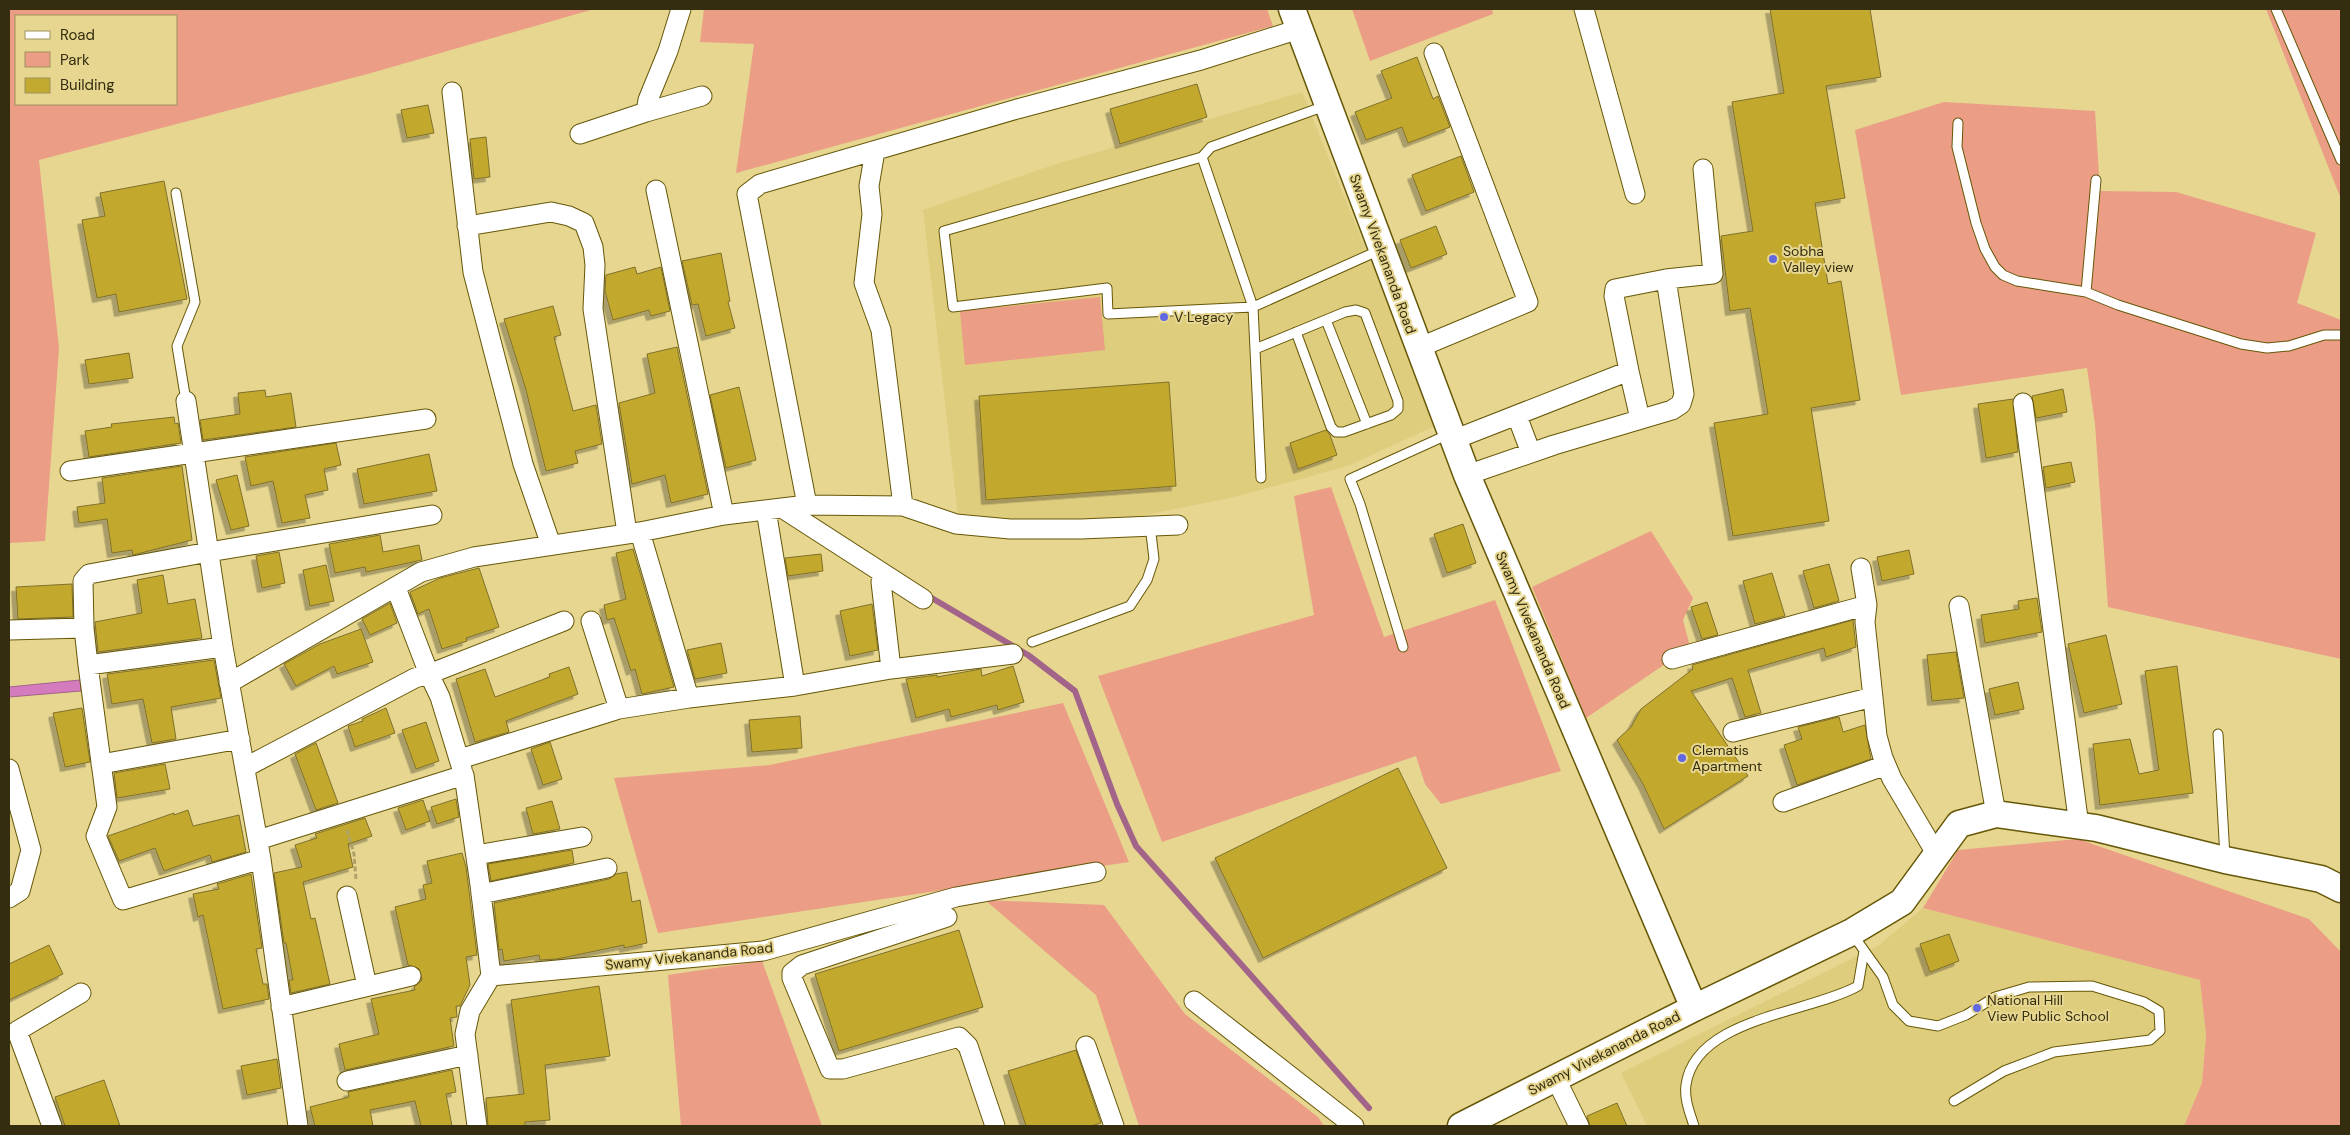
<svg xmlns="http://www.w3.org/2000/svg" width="2350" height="1135" font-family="'DM Sans',sans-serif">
	<defs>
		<filter id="shadow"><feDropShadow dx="-4.5" dy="4.5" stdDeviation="0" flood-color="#0004"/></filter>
	</defs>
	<rect width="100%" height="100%" fill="#e6d690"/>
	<path fill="#dfcd7e" d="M1302 92 1437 425 1348 466 1235 497 1085 527 958 517 923 210 1050 166Z
		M1923 908 2200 980 2206 1035 2202 1083 2184 1126H1647L1621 1073 1879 945Z"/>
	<path fill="#eb9d86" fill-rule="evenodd" d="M9 9H594L371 73 39 160 59 348 45 541 9 543ZM16 16H176V104H16Z
		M704 9H1267L1273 26 736 173 754 44 700 42Z
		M1352 9H1492L1493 14 1370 61Z
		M2266 9H2341V199Z
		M1944 102 2095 111 2100 191 2176 192 2316 233 2297 303 2341 320V659L2108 607 2095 424 2087 368 1901 395 1855 130Z
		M1100 297 1105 350 965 365 960 311Z
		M1331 487 1384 637 1495 600 1561 771 1441 804 1425 784 1416 756 1162 842 1098 676 1314 615 1294 496Z
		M1651 531 1693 598 1683 620 1690 647 1586 718 1532 587Z
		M1063 703 1129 862 658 933 614 778 770 765Z
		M2078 839 2309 919 2341 952V1126H2184L2202 1083 2206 1035 2200 980 1923 908 1958 850Z
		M985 900 1104 905 1185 1014 1318 1117 1324 1126H1139L1096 995Z
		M762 961 822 1126H681L668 975Z"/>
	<path fill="#d37bbd" stroke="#a36489" d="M80 680 81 691 9 697V687Z"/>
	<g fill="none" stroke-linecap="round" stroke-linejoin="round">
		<path stroke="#a36489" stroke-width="6" d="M925 594 1028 655 1075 691 1117 804 1136 846 1369 1108"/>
	</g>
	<path fill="#c2a92f" stroke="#80702a" filter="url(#shadow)" d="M1770 9H1870L1881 77 1826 86 1845 198 1815 203 1828 284 1841 281 1860 400 1811 408 1829 521 1733 536 1714 423 1768 414 1750 308 1730 311 1721 236 1753 231 1732 102 1784 93Z
		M1417 57 1433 99 1438 96 1450 127 1408 143 1402 127 1366 140 1355 112 1392 98 1381 71Z
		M1197 84 1207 117 1120 144 1110 109Z
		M428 105 434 133 407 138 401 110Z
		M486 137 490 177 474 179 470 139Z
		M1461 156 1474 192 1426 211 1412 175Z
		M164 181 187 299 119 312 116 294 97 298 82 220 105 216 100 193Z
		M1436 226 1447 254 1411 268 1400 240Z
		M721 253 730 301 728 302 735 328 706 336 698 304 692 305 682 261Z
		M635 267 637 274 661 267 670 311 651 316 649 310 613 320 605 291 606 275Z
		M553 306 561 335 554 337 573 411 596 405 602 444 575 451 578 463 546 471 526 390 504 319Z
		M677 347 708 494 671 503 665 475 632 484 619 403 655 393 647 354Z
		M129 353 133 378 89 384 85 360Z
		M1169 382 1176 486 986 500 979 396Z
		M739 387 756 460 726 468 710 395Z
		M2063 389 2067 412 2036 418 2032 396Z
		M265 390 266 397 291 393 296 427 203 440 200 420 240 414 238 393Z
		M2013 399 2018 452 1986 458 1978 404Z
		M174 417 175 424 178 423 181 443 89 457 85 431 112 427 111 424Z
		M1326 430 1330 435 1337 455 1298 469 1290 443Z
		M336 443 341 465 324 469 328 490 305 495 310 518 282 523 273 481 251 486 245 457Z
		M429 454 437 491 364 504 357 469Z
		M2071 462 2075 482 2046 488 2043 467Z
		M182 466 192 540 133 555 132 550 112 553 107 519 79 523 77 507 105 503 102 478Z
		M237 475 249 526 231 530 216 480Z
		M1463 524 1476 563 1447 573 1434 534Z
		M380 535 383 552 419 545 422 560 366 572 365 567 335 573 329 544Z
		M633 549 674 687 642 694 635 669 631 671 614 618 607 620 604 605 626 599 616 553Z
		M1909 550 1914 574 1882 581 1877 557Z
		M279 552 285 583 262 588 256 556Z
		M821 554 823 571 788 576 785 558Z
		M1829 564 1839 601 1814 608 1803 571Z
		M326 565 334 601 310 606 303 570Z
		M479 568 499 627 466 638 467 641 442 649 429 609 418 614 410 592 440 578Z
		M1772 573 1785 616 1755 624 1743 581Z
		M163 575 168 604 195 599 202 638 98 652 95 622 142 613 137 580Z
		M72 584 73 617 18 619 16 587Z
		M2037 598 2042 632 1985 643 1981 615 2019 609 2018 601Z
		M1707 602 1718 635 1702 639 1691 607Z
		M390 603 397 623 370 635 362 619Z
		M872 604 878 650 850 656 840 611Z
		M1853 620 1856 647 1826 657 1824 648 1748 670 1761 713 1745 717 1732 678 1691 691 1748 776 1664 829 1643 784 1617 740 1631 727 1641 709 1693 669 1692 665Z
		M361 629 373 662 337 674 334 666 296 686 284 664 320 644Z
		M2106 635 2122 704 2084 713 2068 644Z
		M721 643 727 673 695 679 687 650Z
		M1956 652 1964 698 1932 701 1927 655Z
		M214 660 221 698 171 707 176 739 152 743 143 699 112 704 107 674Z
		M1013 666 1024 702 998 710 997 705 951 717 949 709 916 718 906 679 937 675V677L981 669 982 676Z
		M2177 666 2193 793 2100 805 2093 744 2130 739 2139 774 2159 770 2145 671Z
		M569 667 578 694 506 721 509 732 475 742 456 679 485 669 495 697 550 677 549 674Z
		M2018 682 2024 709 1995 715 1989 689Z
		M82 708 90 762 65 767 53 713Z
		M386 708 395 733 355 747 348 726 363 721 362 719Z
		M800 716 802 748 752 752 749 720Z
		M1839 717 1843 732 1865 725 1871 759 1797 785 1784 745 1802 739 1798 727Z
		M426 722 439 761 416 769 402 730Z
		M550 742 562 779 543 785 531 749Z
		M316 743 338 803 316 810 295 754Z
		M165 764 170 789 117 798 114 773Z
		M1398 768 1447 868 1263 958 1215 858Z
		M456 799 459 817 437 824 431 807Z
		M423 800 430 821 406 830 398 808Z
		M552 801 560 829 533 834 526 808Z
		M188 810 193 826 239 815 246 852 212 862 210 855 164 871 155 848 119 861 108 836 174 813V815Z
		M365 818 372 836 348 844 353 867 303 882 311 919 315 918 330 984 291 993 289 980H293L286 943H284L274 873 302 867 295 845 317 838 315 834Z
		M572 850 574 863 491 881 488 864Z
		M462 853 466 867 477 955 466 957 470 985 460 1006H456L457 1017 450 1018 454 1046 345 1070 339 1044 379 1034 371 999 415 990 414 987 422 980 419 969 408 965 395 907 426 899 423 885 432 883 427 861Z
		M627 872 632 902 640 900 647 943 624 948V945L557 959 540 960 539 955 504 961 502 949 499 950 494 903 609 879 616 874Z
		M251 874 262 948 256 949 263 984H267L269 999 223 1009 203 915 198 917 193 894 219 889 217 884Z
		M959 930 983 1007 839 1051 815 974Z
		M1949 934 1959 961 1930 972 1920 944Z
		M49 945 63 974 9 1000V964Z
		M599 986 610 1056 545 1065 550 1120 525 1122V1126H488L486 1098 524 1094 511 1000Z
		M1076 1050 1101 1123 1091 1126H1026L1008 1071Z
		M277 1059 281 1088 247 1095 241 1066Z
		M452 1070 456 1092 446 1094 452 1126H421L415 1101 370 1110 373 1126H315L310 1107 349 1097 348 1092Z
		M104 1080 120 1126H65L55 1097Z
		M1617 1103 1627 1126H1590L1587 1116Z"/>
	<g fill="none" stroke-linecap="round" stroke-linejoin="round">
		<defs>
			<path id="lane" d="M2276 9 2341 160
				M1325 106 1211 147 1202 157 1253 307 1380 250
				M1958 123 1957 147 1976 223 1985 249 1995 267 2003 275 2017 281 2086 292 2118 305 2241 344 2267 348 2289 346 2324 335H2341
				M1202 157 944 231 953 307 1107 288 1108 314 1253 307 1261 478
				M176 193 195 302 177 346 186 401
				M2086 292 2096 180
				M1326 320 1367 424
				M1255 349 1345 312 1356 310 1365 313 1398 401V409L1391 415 1344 432H1336L1331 427 1296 332
				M1032 642 1130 606 1147 580 1154 559 1150 525
				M1403 647 1360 504 1350 479 1449 434
				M2218 734 2225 857
				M1853 935 1883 977 1893 1005 1909 1021 1938 1026 1966 1015 1995 997 2029 987 2092 986 2144 1002 2159 1011 2160 1031 2150 1040 2054 1052 2004 1071 1954 1101
				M1694 1126C1690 1113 1684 1099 1686 1085 1695 1018 1810 1013 1858 986L1864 951"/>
			<path id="street" d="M1584 9 1635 194
				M452 92 473 272 523 464 551 545
				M646 112 702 96
				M580 134 646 112 648 100 668 51 681 9
				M875 151 869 186 872 214 864 283 881 330 903 506
				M656 190 724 515
				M467 226 551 212 569 216 584 223 593 247 595 265 593 309 627 533
				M1666 279 1713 274 1703 169
				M1418 348 1528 302 1434 53
				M1629 371 1640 419
				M186 401 223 647 261 859 298 1126
				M2023 403 2079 826
				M1517 416 1531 453
				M1453 440 1629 371 1614 296 1615 289 1666 279 1684 394 1681 404 1672 410 1554 445 1467 475
				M70 471 426 419
				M807 505 747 194 760 184 1017 109 1201 60 1299 29
				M782 508 923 599
				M766 510 795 686
				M640 532 689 698
				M1861 568 1867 605
				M881 582 891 669
				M396 588 429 674 564 621
				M1959 606 1996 814
				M591 621 619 709
				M84 628 83 581 89 574 209 552 432 515
				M9 630 84 628 88 665 223 647
				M1672 659 1867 605 1865 622 1877 736 1883 758 1892 779 1937 855
				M88 665 107 807 96 836 123 900 261 859
				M229 683 421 572 474 557 640 532 724 515 807 505 903 506 956 524 1010 529H1081L1178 525
				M1733 732 1873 697
				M460 759 619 709 689 698 795 686 891 669 1013 654
				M101 764 240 739
				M246 767 415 678 429 674 440 697 462 769
				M9 769 31 850 20 891 9 898
				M1783 802 1886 765
				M258 840 464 775 480 885 491 976
				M476 855 582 837
				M481 894 607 868
				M347 896 367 986
				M947 917 802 965 792 973V978L830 1069H843L959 1037 968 1046 995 1126
				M1194 1001 1354 1126
				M281 1007 411 976
				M1086 1046 1114 1126
				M1555 1077 1579 1126
				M347 1081 468 1055
				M52 1126 17 1031 81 993
				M477 1126 465 1034 470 1011 491 976 763 951 956 897 1096 872"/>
			<path id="secondary" d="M1292 9 1467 475 1694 1008 1461 1126
				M1694 1008 1852 932 1902 902 1959 824 1996 814 2096 828 2225 860 2321 879 2341 889"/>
		</defs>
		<use href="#lane" stroke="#665707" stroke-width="11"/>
		<use href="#street" stroke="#665707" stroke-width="21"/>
		<use href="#secondary" stroke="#665707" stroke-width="29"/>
		<path stroke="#afa269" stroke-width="3" stroke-dasharray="5 2.5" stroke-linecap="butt" d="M347 830 354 854 356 880"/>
		<use href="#lane" stroke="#fff" stroke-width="9"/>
		<use href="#street" stroke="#fff" stroke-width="19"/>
		<use href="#secondary" stroke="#fff" stroke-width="26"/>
	</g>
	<g fill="#6268e0" stroke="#e6d690" stroke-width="2">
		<circle cx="1773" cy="259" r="5"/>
		<circle cx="1164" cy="317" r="5"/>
		<circle cx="1682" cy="758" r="5"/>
		<circle cx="1977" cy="1008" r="5"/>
	</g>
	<g text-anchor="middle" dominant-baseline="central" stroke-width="4" stroke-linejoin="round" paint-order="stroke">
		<g font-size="14" fill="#342d10" stroke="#e6d690" text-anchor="start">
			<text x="1783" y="251">Sobha<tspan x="1783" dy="16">Valley view</tspan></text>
			<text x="1174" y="317">V Legacy</text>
			<text x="1692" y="750">Clematis<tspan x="1692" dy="16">Apartment</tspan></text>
			<text x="1987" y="1000">National Hill<tspan x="1987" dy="16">View Public School</tspan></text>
		</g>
		<g font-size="14" fill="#342d10" stroke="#e6d690">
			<text transform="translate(1383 254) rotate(70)">Swamy Vivekananda Road</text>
			<text transform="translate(1533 630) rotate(67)">Swamy Vivekananda Road</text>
			<text transform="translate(689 956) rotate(-6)">Swamy Vivekananda Road</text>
			<text transform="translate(1604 1053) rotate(-27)">Swamy Vivekananda Road</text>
		</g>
	</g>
	<rect width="2350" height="1135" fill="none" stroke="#342d10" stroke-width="20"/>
	<rect x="15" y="15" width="162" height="90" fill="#e6d690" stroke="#9f925d"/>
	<rect x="25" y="31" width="25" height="8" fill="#ffffff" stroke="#9f925d"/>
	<text x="60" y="40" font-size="15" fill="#342d10">Road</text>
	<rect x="25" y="52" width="25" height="15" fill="#eb9d86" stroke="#9f925d"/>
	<text x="60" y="65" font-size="15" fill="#342d10">Park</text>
	<rect x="25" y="78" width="25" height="15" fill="#c2a92f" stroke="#9f925d"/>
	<text x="60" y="90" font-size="15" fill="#342d10">Building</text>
</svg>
